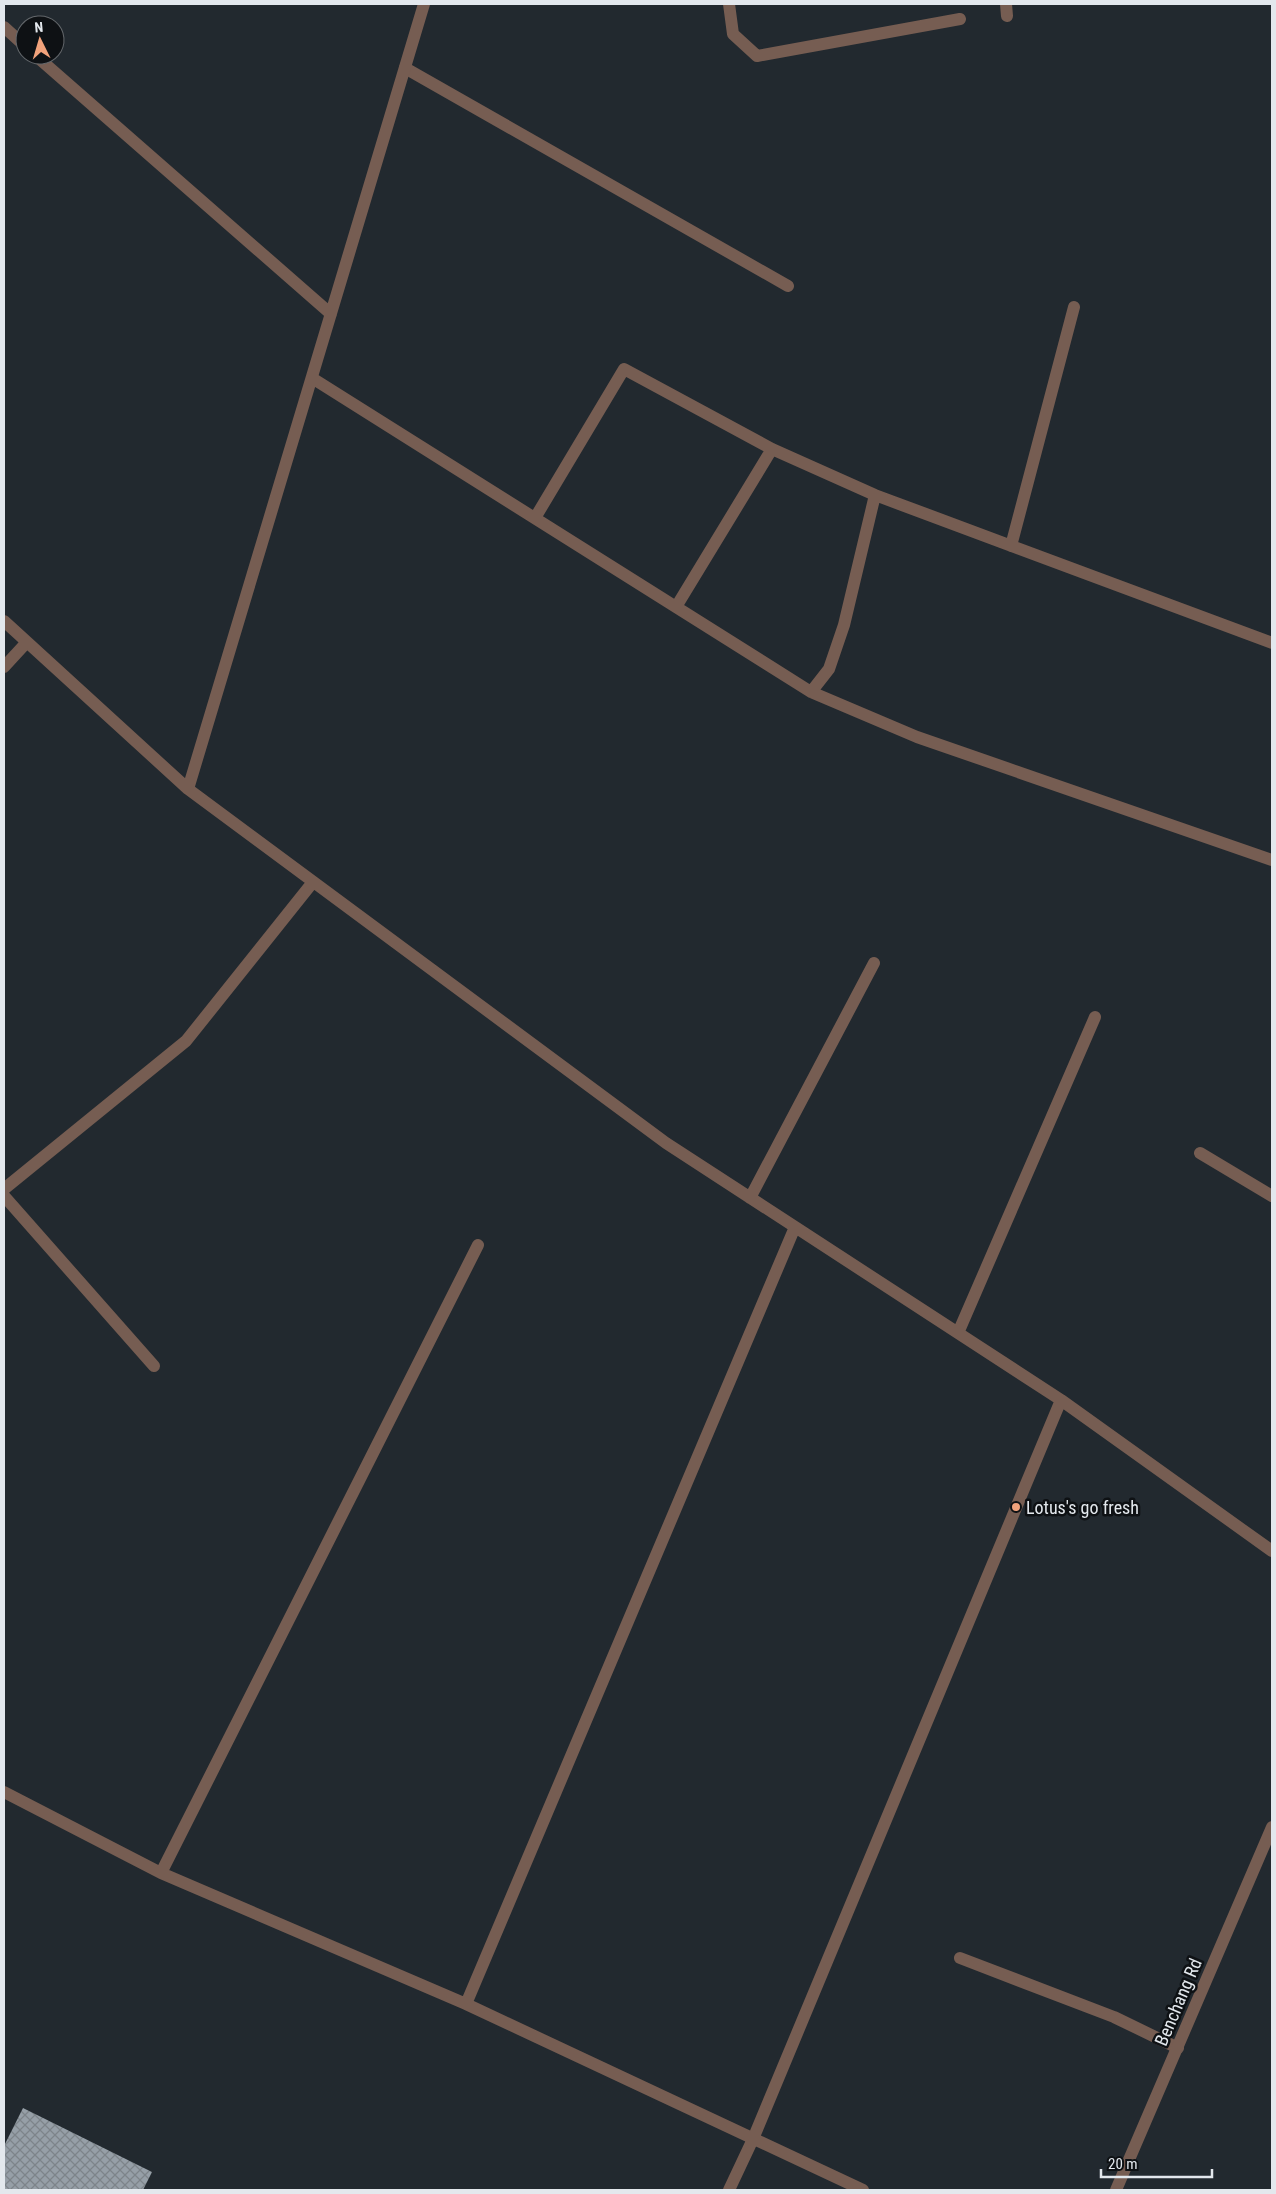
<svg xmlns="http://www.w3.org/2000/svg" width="1276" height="2194" font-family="'Roboto Condensed',sans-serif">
	<defs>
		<pattern id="building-cross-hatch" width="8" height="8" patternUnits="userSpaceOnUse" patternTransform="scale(1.25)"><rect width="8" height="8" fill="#969fa7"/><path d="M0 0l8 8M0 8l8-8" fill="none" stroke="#7d848a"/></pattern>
	</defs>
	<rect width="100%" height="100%" fill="#22292f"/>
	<path fill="url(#building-cross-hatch)" d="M23 2108 152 2172 143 2190H4V2146Z"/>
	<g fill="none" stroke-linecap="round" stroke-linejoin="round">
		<path stroke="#765d52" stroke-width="12" d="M1006 4 1007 16
			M405 68 788 286
			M1200 1153 1272 1196"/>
		<path stroke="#765d52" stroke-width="12" d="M729 4 733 34 757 56 960 19
			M4 27 25 46
			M35 55 331 314
			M312 378 811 692 917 737 1272 860
			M535 518 624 369 772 449 875 495 1272 643
			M1011 546 1074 307
			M676 607 772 449
			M4 621 188 789 666 1143 1061 1400 1272 1551
			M4 667 27 642
			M811 692 829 669 844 625 875 495
			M188 789 424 4
			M4 1189 186 1041 313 882
			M4 1196 154 1366
			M750 1198 874 963
			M958 1333 1095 1017
			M4 1792 161 1873 466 2004 863 2190
			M161 1873 478 1245
			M960 1958 1114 2017 1178 2048
			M466 2004 795 1227
			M729 2190 753 2139 1061 1400"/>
		<path stroke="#765d52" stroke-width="12" d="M1116 2190 1272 1827"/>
	</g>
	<circle fill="#f1a27b" stroke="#0e1114" stroke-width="2" cx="1016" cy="1507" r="5"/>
	<g text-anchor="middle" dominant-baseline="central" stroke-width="5" stroke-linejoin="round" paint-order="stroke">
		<g font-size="18" fill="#e3e8ed" stroke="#0e1114" text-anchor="start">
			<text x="1026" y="1507">Lotus's go fresh</text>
		</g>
		<g font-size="18" fill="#e3e8ed" stroke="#0e1114">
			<text transform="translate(1178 2002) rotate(-67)">Benchang Rd</text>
		</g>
	</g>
	<rect width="1276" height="2194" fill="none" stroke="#e3e8ed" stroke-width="10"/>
	<g transform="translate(40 40) rotate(355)"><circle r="24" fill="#0e1114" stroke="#63676b"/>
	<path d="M0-4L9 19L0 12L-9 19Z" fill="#f1a27b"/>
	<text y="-8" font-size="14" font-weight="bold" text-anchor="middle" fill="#e3e8ed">N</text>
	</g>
	<path d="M1101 2169v8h111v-8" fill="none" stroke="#e3e8ed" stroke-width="2.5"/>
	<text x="1108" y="2169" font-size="15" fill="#e3e8ed" stroke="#0e1114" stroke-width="4" paint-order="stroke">20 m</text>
</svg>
